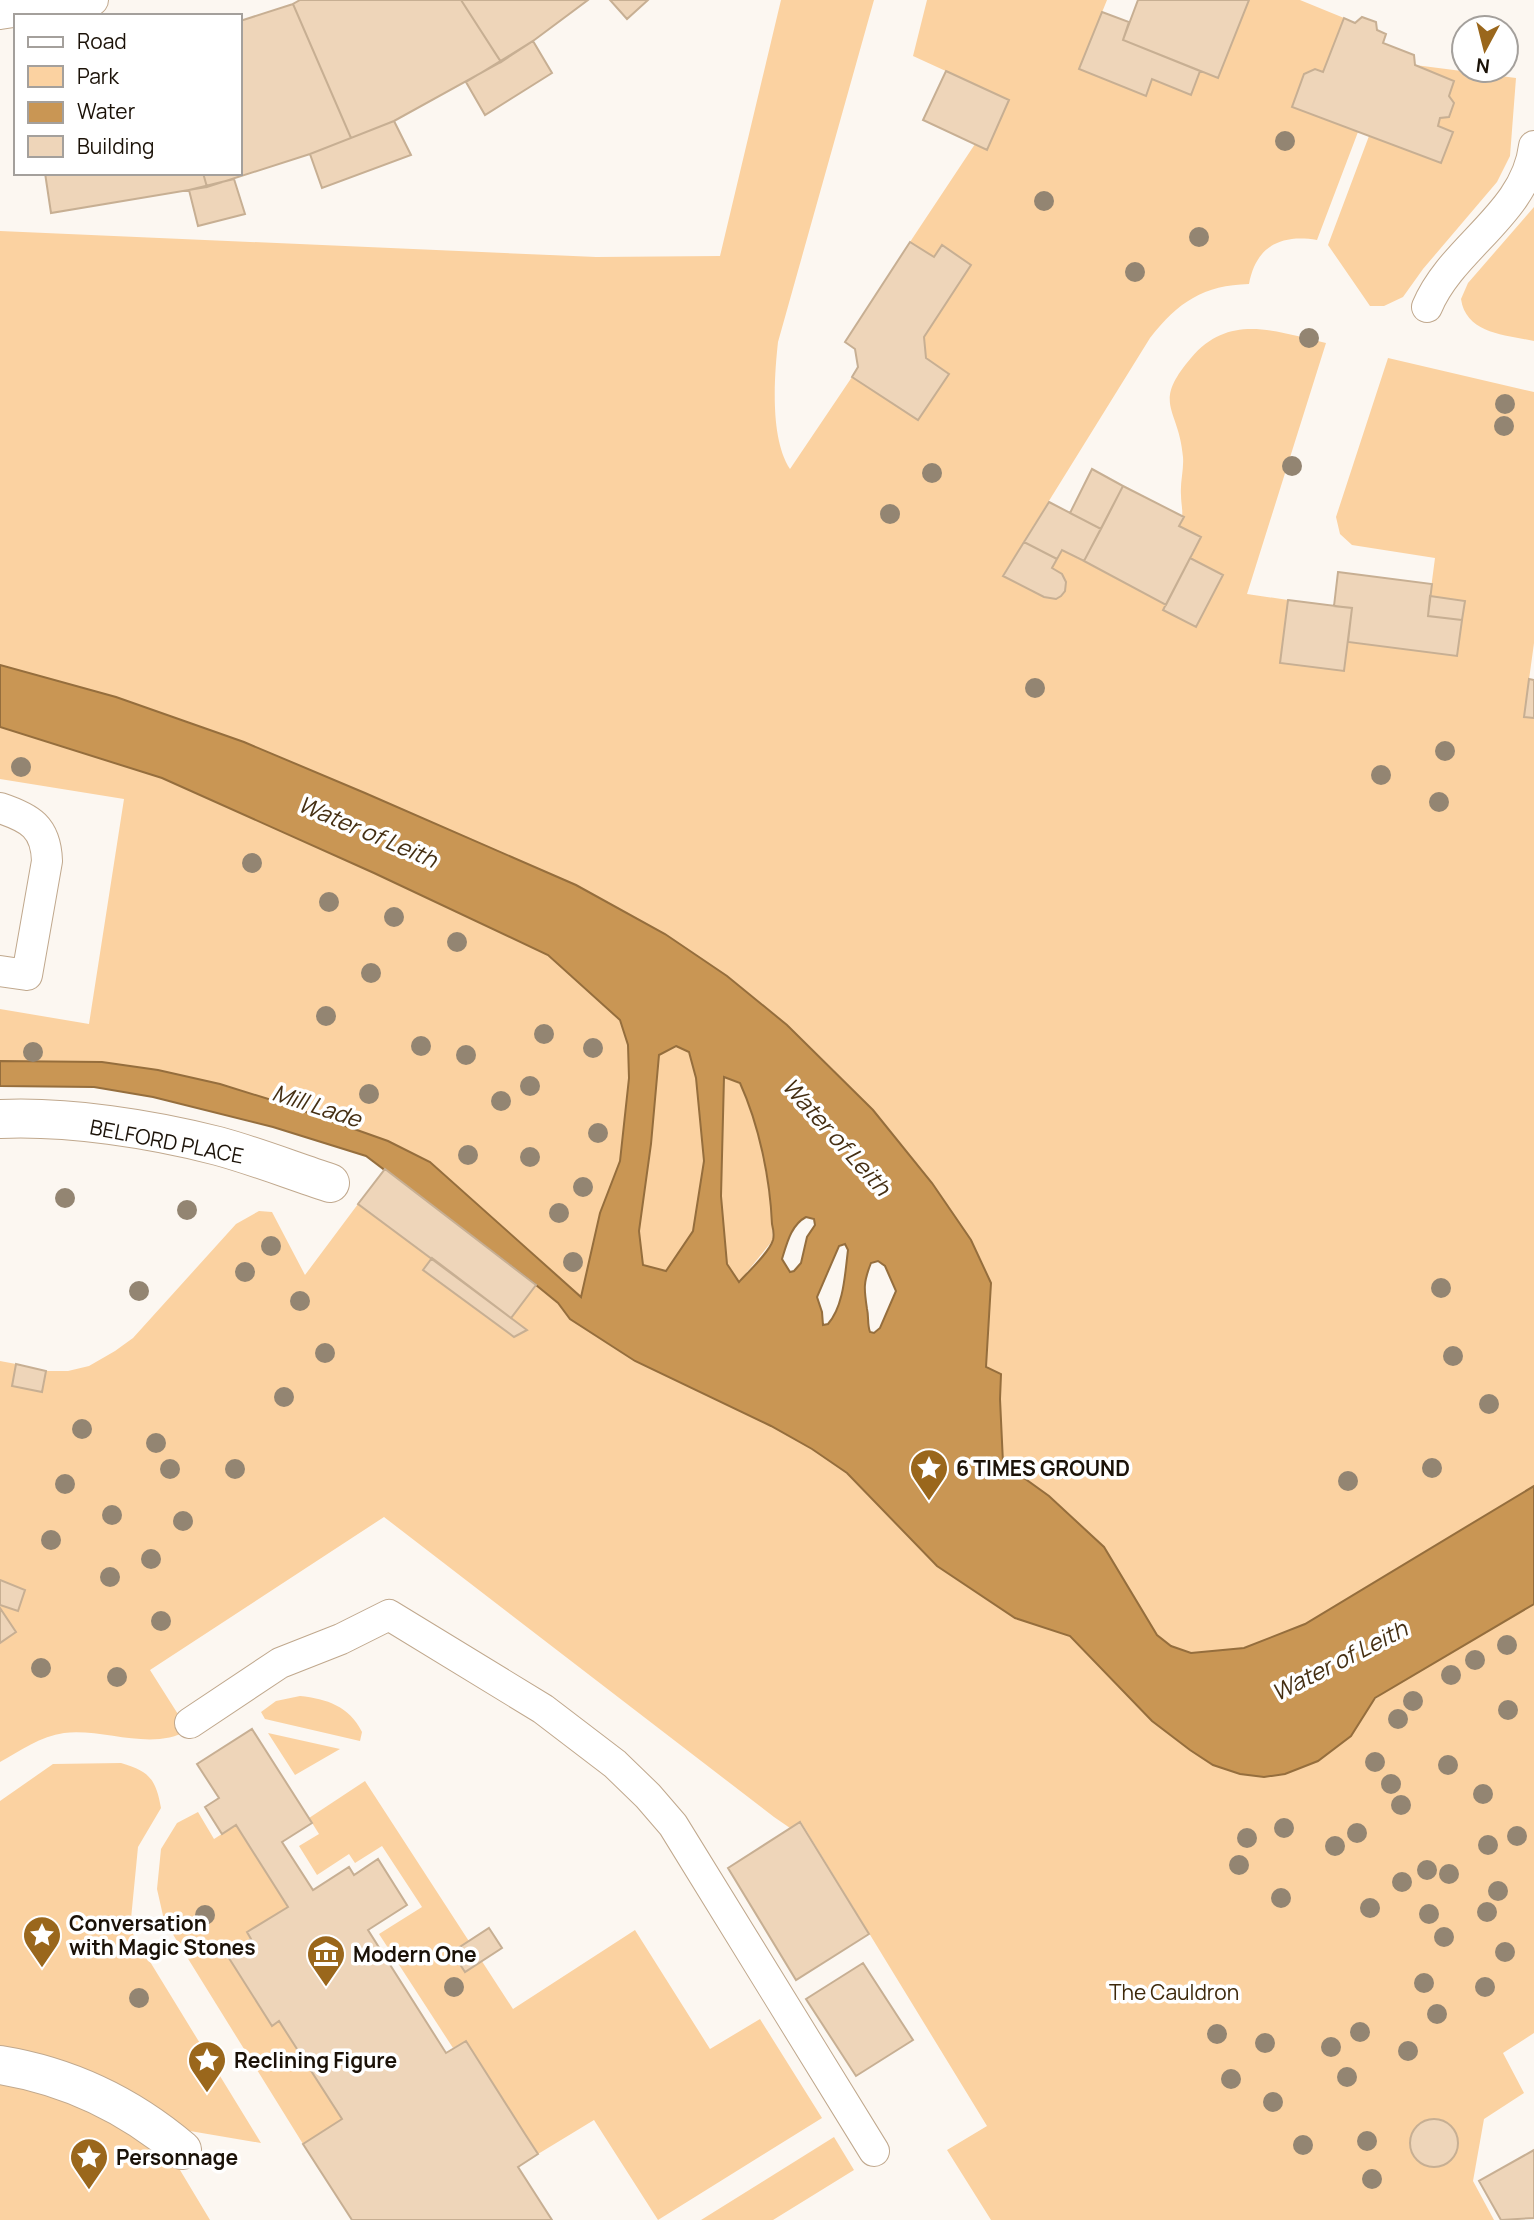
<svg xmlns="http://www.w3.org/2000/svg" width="1534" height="2220" font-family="Manrope,sans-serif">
	<rect width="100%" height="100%" fill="#fcf7f1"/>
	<path fill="#fbd2a1" d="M781 0H874L778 342C774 379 770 438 790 469L852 377 918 420 949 374 926 358 924 337 942 246 934 257 910 242 975 144 987 149 1009 100 913 56 927 0H1107L1079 69 1145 96 1152 79 1191 95 1200 71 1218 78 1249 0H1300L1344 18 1323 72 1315 69 1304 74 1292 107 1358 132 1317 240C1281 234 1256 246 1249 284 1204 285 1178 302 1150 338L1003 575 1044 597 1056 599C1071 586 1069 578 1052 568L1062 550 1166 605 1163 610 1196 627 1223 575 1190 558 1200 537 1179 526C1185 515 1181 507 1181 495 1180 482 1184 470 1183 457 1179 407 1151 405 1191 358 1230 312 1276 332 1326 343L1247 594 1288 600 1280 663 1348 642 1457 656 1465 601 1430 596 1435 558 1352 545 1340 534 1336 517 1388 358 1534 392V643L1524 716 1534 718V1486L1305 1624 1244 1648 1191 1653 1171 1646 1157 1635 1104 1547 1049 1496 1003 1463 1000 1399 1001 1374 986 1367 991 1283 971 1240 932 1183 787 1025 727 976 665 934 0 665V231L596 257 720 256Z
		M1415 65 1516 78 1510 156 1497 182 1423 269 1403 297 1384 306H1370L1328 245 1369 136 1438 126 1440 118 1449 116V96L1454 81Z
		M1534 207V341C1506 335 1466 334 1461 299L1468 283Z
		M0 727 162 778 374 873 548 955 620 1020 628 1045 629 1078 620 1161 600 1213 581 1298 430 1162 388 1141 278 1102 220 1084 158 1070 102 1062 0 1061V1009L89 1024 124 799 0 779Z
		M676 1046 689 1052 696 1078 704 1161 693 1231 666 1271 643 1265 639 1231 651 1144 659 1054Z
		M723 1076 740 1083C762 1131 770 1187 773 1240L739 1282 727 1264 721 1196Z
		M358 1204 432 1258 423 1270 513 1337 527 1330 511 1318 536 1285 558 1303 570 1319 635 1361 771 1426 812 1449 847 1473 937 1566 1015 1618 1070 1636 1152 1721 1190 1750 1213 1765 1240 1774 1264 1777 1362 1720 1369 1704 1394 1685 1534 1604V2033L1503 2053 1524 2093 1484 2119 1473 2181 1494 2220H991L947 2150 987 2126 801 1822 790 1828 774 1817 384 1517 150 1670 188 1730C152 1752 104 1728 64 1733 41 1736 20 1751 0 1762V1605L18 1611 25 1590 0 1580V1361L16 1364 12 1386 41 1392 46 1371H68L89 1366 115 1351 133 1338 236 1224 259 1211 272 1212 305 1275Z
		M300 1696C327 1699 349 1706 362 1732L360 1741 265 1719 261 1712 276 1701Z
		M268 1733 340 1749 295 1775Z
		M121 1763C149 1771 156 1779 161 1808L138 1847 130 1929 261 2143 190 2131 123 2090 0 2053V1801L53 1764Z
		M365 1781 513 2009 635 1930 710 2049 760 2019 822 2118 658 2220 594 2120 538 2154 466 2041 453 2048 379 1934 422 1907 382 1846 355 1863 349 1854 317 1875 299 1846 319 1834 309 1818Z
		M198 1812 214 1839 236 1825 288 1907 247 1932 251 1939 227 1955 271 2025 279 2021 342 2119 303 2144 164 1920 157 1889 161 1849 177 1823Z
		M0 2078 92 2104 177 2165 210 2220H0Z
		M834 2137 854 2170 773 2220H701Z"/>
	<path fill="#c99654" stroke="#956e3d" stroke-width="2" fill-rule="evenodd" d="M0 665 116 697 244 742 365 793 576 885 665 934 727 976 787 1025 873 1110 932 1183 971 1240 991 1283 986 1367 1001 1374 1000 1399 1003 1463 1049 1496 1104 1547 1157 1635 1171 1646 1191 1653 1244 1648 1305 1624 1534 1486V1604L1375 1698 1351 1736 1318 1761 1285 1774 1264 1777 1240 1774 1213 1765 1190 1750 1152 1721 1070 1636 1015 1618 937 1566 847 1473 812 1449 771 1426 635 1361 570 1319 558 1303 536 1285 366 1156 273 1127 153 1097 94 1087 0 1086V1061L102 1062 158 1070 220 1084 278 1102 388 1141 430 1162 581 1297 600 1213 620 1161 629 1078 628 1045 620 1020 548 955 374 873 162 778 0 727ZM676 1046 689 1052 696 1078 704 1161 693 1231 666 1271 643 1265 639 1231 651 1144 659 1055ZM724 1077 740 1083C759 1125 770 1178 772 1224 773 1228 774 1236 773 1240 769 1253 748 1272 739 1282L727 1264 721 1196ZM806 1217 814 1219 815 1225 807 1237 801 1263 794 1271 790 1272 782 1259C787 1243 791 1225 806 1217ZM845 1244 848 1250C845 1273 844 1306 828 1324L823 1325 822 1312 817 1297 839 1246ZM878 1261 885 1266 896 1291 880 1328 874 1333 870 1332C867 1324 869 1317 867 1309 864 1289 863 1283 871 1263Z"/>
	<path fill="#eed5b9" stroke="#c7af93" stroke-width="2" d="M300 0H461L501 62 394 121 351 138 293 4Z
		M461 0H588L533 41 501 62Z
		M610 0H648L627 19Z
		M1138 0H1249L1218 78 1123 40Z
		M293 4 351 138 310 154 207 187 203 173H240V21Z
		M1102 12 1129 22 1123 40 1200 71 1191 95 1152 79 1146 96 1079 69Z
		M1362 17 1376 22 1377 30 1386 34 1383 43 1414 55 1415 65 1454 81 1449 96 1454 103 1449 117 1440 118 1438 126 1453 132 1441 163 1292 107 1304 74 1315 69 1323 72 1344 18 1355 23Z
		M533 41 552 73 485 115 466 82Z
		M946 71 1009 100 987 150 923 120Z
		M394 121 411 155 322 188 310 154Z
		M45 173H203L207 187 51 213Z
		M234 179 245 214 198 226 189 190Z
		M910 242 934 257 942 245 971 265 924 337 926 358 949 374 918 420 852 377 858 367 855 349 845 342Z
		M1092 469 1123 486 1101 529 1070 513Z
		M1123 486 1184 517 1179 526 1201 537 1166 605 1084 561Z
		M1049 502 1101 529 1084 561 1062 550 1057 559 1024 542Z
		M1024 542 1057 559 1052 568 1062 574 1066 582 1065 591 1061 596 1056 599 1044 597 1003 576Z
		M1190 558 1223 575 1196 627 1163 610Z
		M1338 572 1432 584 1428 616 1462 620 1457 656 1348 642 1352 608 1334 606Z
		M1430 596 1465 601 1462 620 1428 616Z
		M1288 600 1352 608 1344 671 1280 663Z
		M1529 679 1534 680V718L1524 717Z
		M385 1169 536 1285 511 1318 358 1204Z
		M432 1258 511 1318 527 1330 514 1337 423 1270Z
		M16 1364 46 1371 42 1392 12 1386Z
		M0 1580 25 1590 18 1611 0 1605Z
		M0 1608 16 1632 0 1643Z
		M252 1729 312 1823 282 1842 313 1890 349 1867 354 1875 378 1859 407 1905 368 1930 446 2053 466 2041 525 2134 538 2154 518 2167 552 2220H352L303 2144 342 2119 279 2021 272 2026 227 1955 251 1939 247 1932 288 1907 236 1825 222 1834 205 1807 219 1798 197 1764Z
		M800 1822 869 1934 796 1980 728 1868Z
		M489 1928 502 1948 465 1972 452 1952Z
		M863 1963 913 2040 856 2076 806 1999Z
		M1410 2143a24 24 0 1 1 48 0a24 24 0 1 1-48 0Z
		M1534 2150V2218L1501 2220 1479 2181Z"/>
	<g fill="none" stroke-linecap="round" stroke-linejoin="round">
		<defs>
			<path id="lane" d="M0 14 93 0
				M1427 307C1452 247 1526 214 1534 146
				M0 808C30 818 46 827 47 861L27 975 0 971
				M190 1723 280 1663 341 1639 389 1615 543 1709 615 1764 648 1796 673 1825 874 2151"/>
			<path id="street" d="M0 1119C68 1116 152 1129 218 1146 255 1156 293 1171 330 1183
				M0 2065C68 2076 129 2105 182 2150"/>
		</defs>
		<use href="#lane" stroke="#c0a88d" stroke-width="32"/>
		<use href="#street" stroke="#c0a88d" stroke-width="40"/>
		<use href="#lane" stroke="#fff" stroke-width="30"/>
		<use href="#street" stroke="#fff" stroke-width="38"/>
	</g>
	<g fill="#938572">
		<circle cx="1285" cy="141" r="10"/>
		<circle cx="1044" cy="201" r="10"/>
		<circle cx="1199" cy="237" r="10"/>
		<circle cx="1135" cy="272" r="10"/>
		<circle cx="1309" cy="338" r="10"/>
		<circle cx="1505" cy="404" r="10"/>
		<circle cx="1504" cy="426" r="10"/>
		<circle cx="1292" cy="466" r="10"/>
		<circle cx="932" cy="473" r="10"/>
		<circle cx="890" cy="514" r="10"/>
		<circle cx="1035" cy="688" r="10"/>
		<circle cx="1445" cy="751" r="10"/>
		<circle cx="21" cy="767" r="10"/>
		<circle cx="1381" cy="775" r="10"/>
		<circle cx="1439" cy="802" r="10"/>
		<circle cx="252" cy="863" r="10"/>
		<circle cx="329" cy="902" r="10"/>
		<circle cx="394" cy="917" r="10"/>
		<circle cx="457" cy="942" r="10"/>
		<circle cx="371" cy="973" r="10"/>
		<circle cx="326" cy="1016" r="10"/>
		<circle cx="544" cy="1034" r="10"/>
		<circle cx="421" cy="1046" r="10"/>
		<circle cx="593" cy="1048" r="10"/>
		<circle cx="33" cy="1052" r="10"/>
		<circle cx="466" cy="1055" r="10"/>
		<circle cx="530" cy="1086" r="10"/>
		<circle cx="369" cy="1094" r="10"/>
		<circle cx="501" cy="1101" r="10"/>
		<circle cx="598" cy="1133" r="10"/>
		<circle cx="468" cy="1155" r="10"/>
		<circle cx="530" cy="1157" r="10"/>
		<circle cx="583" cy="1187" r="10"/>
		<circle cx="65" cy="1198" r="10"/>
		<circle cx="187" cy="1210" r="10"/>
		<circle cx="559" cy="1213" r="10"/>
		<circle cx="271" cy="1246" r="10"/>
		<circle cx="573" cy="1262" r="10"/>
		<circle cx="245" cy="1272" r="10"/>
		<circle cx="1441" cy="1288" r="10"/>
		<circle cx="139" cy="1291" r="10"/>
		<circle cx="300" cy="1301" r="10"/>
		<circle cx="325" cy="1353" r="10"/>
		<circle cx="1453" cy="1356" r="10"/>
		<circle cx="284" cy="1397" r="10"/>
		<circle cx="1489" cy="1404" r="10"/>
		<circle cx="82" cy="1429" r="10"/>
		<circle cx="156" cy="1443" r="10"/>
		<circle cx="1432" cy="1468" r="10"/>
		<circle cx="170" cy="1469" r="10"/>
		<circle cx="235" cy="1469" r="10"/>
		<circle cx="1348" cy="1481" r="10"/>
		<circle cx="65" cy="1484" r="10"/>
		<circle cx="112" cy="1515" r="10"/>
		<circle cx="183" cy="1521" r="10"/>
		<circle cx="51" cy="1540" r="10"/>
		<circle cx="151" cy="1559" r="10"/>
		<circle cx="110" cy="1577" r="10"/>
		<circle cx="161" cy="1621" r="10"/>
		<circle cx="1507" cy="1645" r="10"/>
		<circle cx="1475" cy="1660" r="10"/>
		<circle cx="41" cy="1668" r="10"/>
		<circle cx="1451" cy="1675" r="10"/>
		<circle cx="117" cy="1677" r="10"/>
		<circle cx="1413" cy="1701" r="10"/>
		<circle cx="1508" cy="1710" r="10"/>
		<circle cx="1398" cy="1719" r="10"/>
		<circle cx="1375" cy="1762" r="10"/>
		<circle cx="1448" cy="1765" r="10"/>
		<circle cx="1391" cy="1784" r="10"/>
		<circle cx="1483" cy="1794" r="10"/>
		<circle cx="1401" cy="1805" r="10"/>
		<circle cx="1284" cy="1828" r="10"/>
		<circle cx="1357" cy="1833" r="10"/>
		<circle cx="1517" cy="1836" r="10"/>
		<circle cx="1247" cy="1838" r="10"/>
		<circle cx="1488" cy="1845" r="10"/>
		<circle cx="1335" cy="1846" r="10"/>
		<circle cx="1239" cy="1865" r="10"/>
		<circle cx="1427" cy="1870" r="10"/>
		<circle cx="1449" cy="1874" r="10"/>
		<circle cx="1402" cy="1882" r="10"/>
		<circle cx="1498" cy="1891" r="10"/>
		<circle cx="1281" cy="1898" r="10"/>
		<circle cx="1370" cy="1908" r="10"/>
		<circle cx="1487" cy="1912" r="10"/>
		<circle cx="1429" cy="1914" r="10"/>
		<circle cx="205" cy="1915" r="10"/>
		<circle cx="1444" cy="1937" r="10"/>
		<circle cx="1505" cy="1952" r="10"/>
		<circle cx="1424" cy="1983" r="10"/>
		<circle cx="454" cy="1987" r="10"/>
		<circle cx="1485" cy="1987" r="10"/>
		<circle cx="139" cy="1998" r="10"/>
		<circle cx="1437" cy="2014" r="10"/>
		<circle cx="1360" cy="2032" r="10"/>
		<circle cx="1217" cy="2034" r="10"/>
		<circle cx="1265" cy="2043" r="10"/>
		<circle cx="1331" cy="2047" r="10"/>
		<circle cx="1408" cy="2051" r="10"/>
		<circle cx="1347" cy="2077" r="10"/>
		<circle cx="1231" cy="2079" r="10"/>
		<circle cx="1273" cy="2102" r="10"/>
		<circle cx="1367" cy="2141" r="10"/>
		<circle cx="1303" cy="2145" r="10"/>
		<circle cx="1372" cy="2179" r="10"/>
	</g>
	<defs>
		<symbol id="sight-pin" viewBox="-11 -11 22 30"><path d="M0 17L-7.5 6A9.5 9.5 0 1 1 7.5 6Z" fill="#9a671c" stroke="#fff"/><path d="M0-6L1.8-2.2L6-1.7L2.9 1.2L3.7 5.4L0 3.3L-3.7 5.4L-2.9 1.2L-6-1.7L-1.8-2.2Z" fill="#fff"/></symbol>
		<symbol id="museum-pin" viewBox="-11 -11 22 30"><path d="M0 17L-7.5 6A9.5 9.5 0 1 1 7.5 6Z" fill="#9a671c" stroke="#fff"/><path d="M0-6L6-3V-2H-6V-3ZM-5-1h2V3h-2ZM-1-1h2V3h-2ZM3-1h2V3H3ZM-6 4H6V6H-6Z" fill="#fff"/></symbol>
	</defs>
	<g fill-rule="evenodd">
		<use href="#sight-pin" x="907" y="1446" width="44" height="60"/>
		<use href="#sight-pin" x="20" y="1913" width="44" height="60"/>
		<use href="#museum-pin" x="304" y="1932" width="44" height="60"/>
		<use href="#sight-pin" x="185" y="2038" width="44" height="60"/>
		<use href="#sight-pin" x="67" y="2135" width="44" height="60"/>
	</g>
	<g text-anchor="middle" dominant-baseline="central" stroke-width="7" stroke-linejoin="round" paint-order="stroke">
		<g font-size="21" fill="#1b1208" stroke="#fff">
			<text transform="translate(167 1141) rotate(11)">BELFORD PLACE</text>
		</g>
		<g font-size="21" font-weight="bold" fill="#1b1208" stroke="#fff" text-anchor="start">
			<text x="956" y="1468">6 TIMES GROUND</text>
			<text x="69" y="1923">Conversation<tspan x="69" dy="24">with Magic Stones</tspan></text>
			<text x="353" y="1954">Modern One</text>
			<text x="234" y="2060">Reclining Figure</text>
			<text x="116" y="2157">Personnage</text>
		</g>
		<g font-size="21" fill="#3d280a" stroke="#fff">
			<text x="1174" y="1992">The Cauldron</text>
		</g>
		<g font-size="23" font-style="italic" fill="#452f13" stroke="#fff">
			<text transform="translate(368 831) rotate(23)">Water of Leith</text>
			<text transform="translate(317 1105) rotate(18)">Mill Lade</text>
			<text transform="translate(837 1136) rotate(48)">Water of Leith</text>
			<text transform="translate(1339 1660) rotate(-27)">Water of Leith</text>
		</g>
	</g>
	<rect x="14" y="14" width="228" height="161" fill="#ffffff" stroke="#a4a09c" stroke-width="2"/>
	<rect x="28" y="37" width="35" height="10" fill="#ffffff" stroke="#a4a09c" stroke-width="2"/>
	<text x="77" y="49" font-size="21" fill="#1b1208">Road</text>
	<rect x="28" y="66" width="35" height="21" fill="#fbd2a1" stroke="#a4a09c" stroke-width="2"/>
	<text x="77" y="84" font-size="21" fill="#1b1208">Park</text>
	<rect x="28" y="102" width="35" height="21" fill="#c99654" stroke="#a4a09c" stroke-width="2"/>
	<text x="77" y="119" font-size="21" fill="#1b1208">Water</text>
	<rect x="28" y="136" width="35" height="21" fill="#eed5b9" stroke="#a4a09c" stroke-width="2"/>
	<text x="77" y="154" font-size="21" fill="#1b1208">Building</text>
	<g transform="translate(1485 49) rotate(187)"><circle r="33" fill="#ffffff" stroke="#a4a09c" stroke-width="2"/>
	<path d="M0-5L12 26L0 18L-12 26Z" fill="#9a671c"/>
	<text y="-10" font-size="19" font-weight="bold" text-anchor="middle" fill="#1b1208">N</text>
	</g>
</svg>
